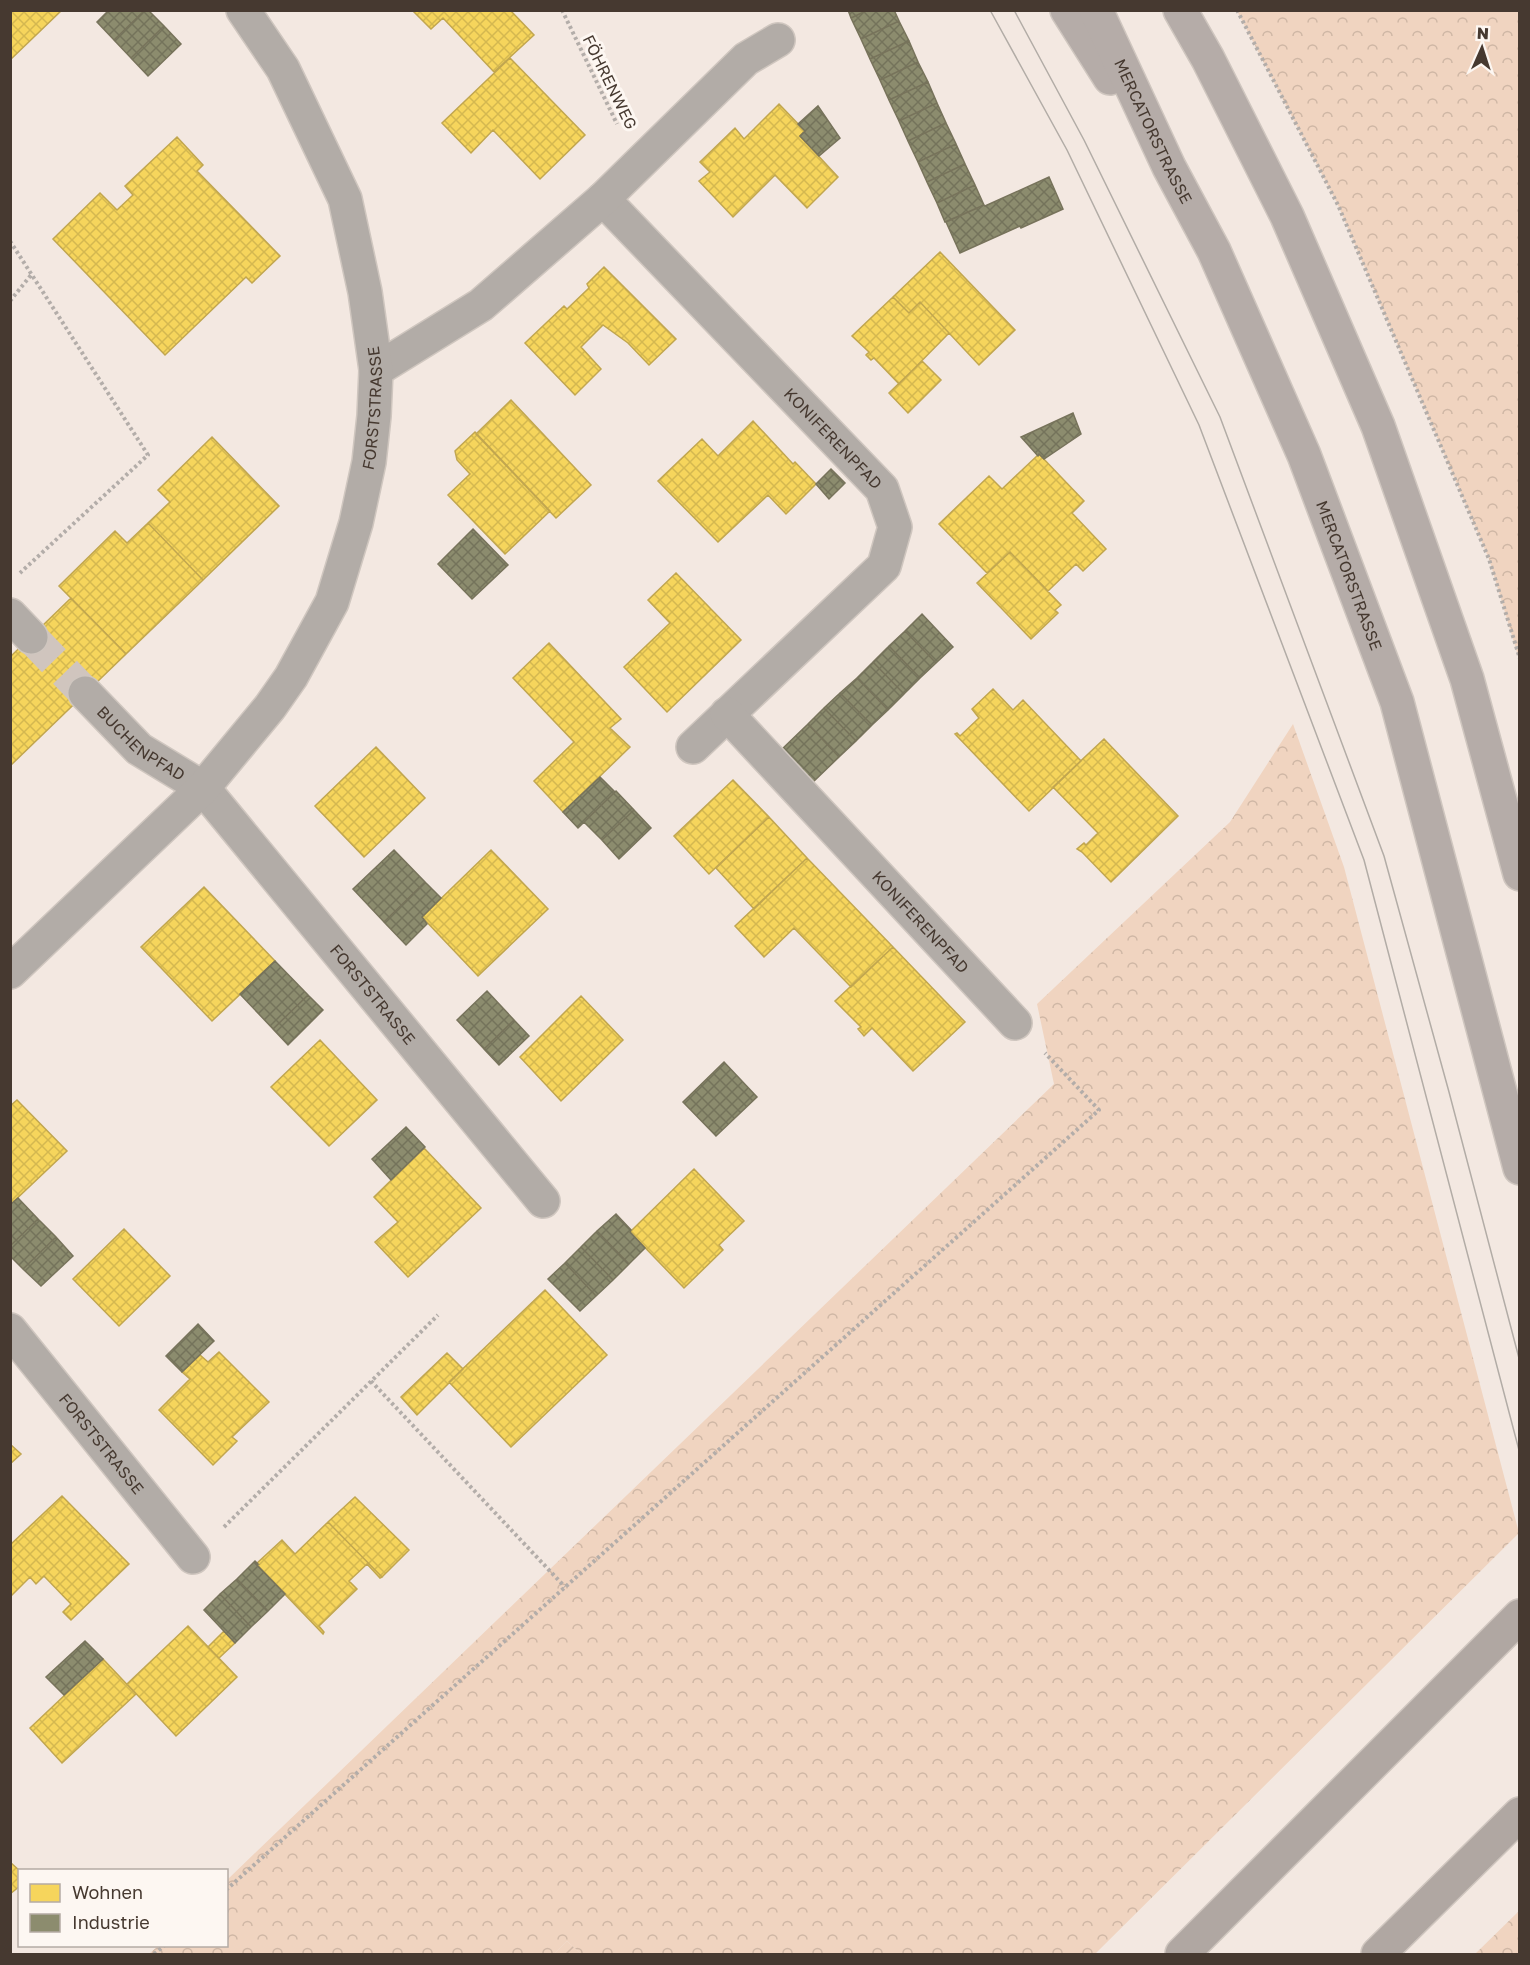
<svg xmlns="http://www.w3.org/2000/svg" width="1530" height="1965" font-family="'Golos Text',sans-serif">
	<defs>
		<pattern id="forest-crowns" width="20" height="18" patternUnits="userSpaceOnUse" patternTransform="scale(1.5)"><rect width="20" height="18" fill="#f0d4c0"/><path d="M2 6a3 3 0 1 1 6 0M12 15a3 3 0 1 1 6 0" fill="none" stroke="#cfb7a5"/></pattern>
		<pattern id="garden-furrows" width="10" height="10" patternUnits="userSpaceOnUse" patternTransform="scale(1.5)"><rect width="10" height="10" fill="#f0d4c0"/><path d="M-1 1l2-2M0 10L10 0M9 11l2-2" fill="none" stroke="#cfb7a5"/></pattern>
		<pattern id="homes-cross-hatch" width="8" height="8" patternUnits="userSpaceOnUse" patternTransform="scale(1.5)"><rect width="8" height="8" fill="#f6d55c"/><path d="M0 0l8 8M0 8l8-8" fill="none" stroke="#d4b850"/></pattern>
		<pattern id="industry-cross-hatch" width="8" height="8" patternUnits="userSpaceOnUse" patternTransform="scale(1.5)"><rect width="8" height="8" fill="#8c8c6e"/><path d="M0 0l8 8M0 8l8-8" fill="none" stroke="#74735b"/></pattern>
	</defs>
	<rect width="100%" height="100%" fill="#f3e8e1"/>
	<path fill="url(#forest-crowns)" d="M1237 11H1519V659L1489 559 1338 205Z
		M1293 724 1344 867 1519 1533 1095 1954H581L567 1941 554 1954H149L158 1946H226L227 1880 1054 1084 1037 1004 1230 822Z
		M1519 1911V1954H1475Z"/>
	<path fill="url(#garden-furrows)" d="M567 1941 581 1954H554Z"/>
	<path fill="url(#homes-cross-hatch)" stroke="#c1a64f" stroke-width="1.5" d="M10 10H62L10 60Z
		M412 10H510L534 35 494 72 443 18 431 29Z
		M510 58 585 135 540 179 493 130 471 153 442 123Z
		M779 104 805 131 800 136 838 177 807 208 775 175 733 217 699 181 710 172 700 162 735 128 744 139Z
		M177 137 203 165 197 171 280 256 252 283 246 277 165 355 53 239 100 193 117 210 133 195 125 186Z
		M940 252 1015 330 979 365 920 302 909 313 893 297Z
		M604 267 676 339 649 365 628 343 603 325 581 347 601 369 575 395 525 343 564 306 567 309 589 288 587 284Z
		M893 297 909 313 920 302 949 333 899 384 874 358 871 360 866 355 869 352 852 336Z
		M922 361 941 380 908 413 889 393Z
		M511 400 591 485 556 518 476 434Z
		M753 421 793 464 795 462 816 484 786 514 768 495 718 542 658 481 702 439 718 456Z
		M475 432 550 511 505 554 448 495 470 474 457 460 455 451Z
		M212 437 279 506 203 580 148 523 170 502 158 490Z
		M1039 454 1084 501 1072 513 1106 549 1083 571 1076 564 1048 591 1010 552 987 573 939 524 989 476 1002 489Z
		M148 523 203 580 126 654 59 586 115 531 127 543Z
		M1010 552 1061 605 1055 610 1058 613 1031 639 977 583Z
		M676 573 741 640 667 712 624 667 670 623 648 600Z
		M71 598 126 654 10 766V657Z
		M549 643 621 719 610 728 630 747 563 812 534 781 574 742 513 678Z
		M993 689 1013 710 1023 700 1081 761 1029 811 955 734 957 733 960 736 979 718 972 709Z
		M1104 739 1178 816 1111 882 1082 852 1077 849 1084 843 1086 845 1098 833 1053 787Z
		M376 747 425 798 364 857 315 806Z
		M733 780 769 817 709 874 674 836Z
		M769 817 807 858 754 909 716 868Z
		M491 850 548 909 478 976 422 917Z
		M807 858 893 947 851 987 794 928 764 957 735 926Z
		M204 887 275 961 212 1021 141 947Z
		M893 947 965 1022 913 1071 872 1028 864 1036 858 1029 861 1027 835 1001Z
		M581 996 623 1040 561 1101 520 1057Z
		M320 1040 377 1100 329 1146 271 1087Z
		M17 1100 67 1151 10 1205V1106Z
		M424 1148 481 1208 408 1277 375 1242 398 1222 374 1197Z
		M694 1169 744 1221 719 1245 723 1250 684 1288 630 1232Z
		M124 1229 170 1276 119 1326 73 1279Z
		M545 1290 607 1355 511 1447 449 1382Z
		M219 1352 269 1402 232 1437 237 1441 213 1465 159 1410 190 1379 182 1372 200 1355 208 1362Z
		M447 1353 463 1369 417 1415 401 1397Z
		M10 1444 21 1454 10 1464Z
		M62 1496 129 1564 71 1620 63 1612 71 1604 44 1576 36 1584 30 1577 10 1597V1545Z
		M355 1497 409 1550 382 1577 328 1522Z
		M328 1522 382 1577 380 1578 367 1564 349 1581 357 1589 319 1626 324 1632 323 1634 256 1564 282 1540 295 1554Z
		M188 1626 237 1677 176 1736 127 1684Z
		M224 1631 235 1643 219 1658 208 1647Z
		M103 1659 136 1694 62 1763 30 1728Z
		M10 1862 20 1871V1886L10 1894Z"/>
	<path fill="url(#industry-cross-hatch)" stroke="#77735b" stroke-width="1.5" d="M109 10H145L114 40 97 22Z
		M145 10H148L164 26 131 58 114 40Z
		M848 10H868L851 18Z
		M868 10H894L899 21 861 39 851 18Z
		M899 21 909 41 870 59 861 39Z
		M164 26 181 44 148 76 131 58Z
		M909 41 918 62 880 80 870 59Z
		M918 62 928 82 889 100 880 80Z
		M928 82 937 103 899 121 889 100Z
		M937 103 946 123 908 141 899 121Z
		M818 106 840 138 819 156 800 136 805 131 798 124Z
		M946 123 956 144 918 162 908 141Z
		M956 144 965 164 927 182 918 162Z
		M965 164 975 185 937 203 927 182Z
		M1049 177 1063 209 1021 228 1020 226 960 253 946 222 984 205 985 206Z
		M975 185 984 205 945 222 937 203Z
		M1073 413 1081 434 1044 459 1039 454 1038 456 1021 437Z
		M831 469 845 483 829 499 816 484Z
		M473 529 508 565 472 599 438 564Z
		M922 614 953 647 936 663 905 631Z
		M905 631 936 663 920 678 889 646Z
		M889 646 920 678 904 694 873 662Z
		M873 662 904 694 888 710 857 678Z
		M857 678 888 710 872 725 840 693Z
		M840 693 872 725 856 741 824 708Z
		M824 708 856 741 839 757 808 724Z
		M808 724 839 757 811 784 780 751Z
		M600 777 615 792 578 828 563 812Z
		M616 791 634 810 602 840 584 822Z
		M634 810 651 828 619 859 602 840Z
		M394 850 425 882 384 922 353 889Z
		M425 882 441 898 422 917 427 924 406 945 384 922Z
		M275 961 308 995 273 1029 240 994Z
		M487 991 514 1020 484 1049 457 1020Z
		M308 995 323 1010 288 1045 273 1029Z
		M514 1020 529 1036 499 1065 484 1049Z
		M724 1062 757 1097 716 1136 683 1102Z
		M406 1127 425 1147 391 1180 372 1159Z
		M18 1198 38 1219 10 1246V1205Z
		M616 1214 631 1230 630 1232 645 1248 629 1264 597 1231Z
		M38 1219 56 1237 23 1269 10 1256V1246Z
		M597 1231 629 1264 613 1280 581 1247Z
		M56 1237 73 1256 41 1286 23 1269Z
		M581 1247 613 1280 596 1296 565 1263Z
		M565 1263 596 1296 580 1311 548 1279Z
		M198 1324 214 1341 182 1372 166 1356Z
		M255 1561 258 1564H256L285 1594 268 1611 237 1579Z
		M237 1579 268 1611 251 1627 220 1594Z
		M220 1594 251 1627 235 1643 204 1610Z
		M85 1641 103 1659 64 1695 46 1677Z"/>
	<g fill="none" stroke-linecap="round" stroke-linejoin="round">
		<path stroke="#d0c5be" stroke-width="33" stroke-dasharray="33 16" stroke-linecap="butt" d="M31 637 85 693"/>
		<defs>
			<g id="minor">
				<path id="s1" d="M603 199 882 489 895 527 884 566 693 747"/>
				<path d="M376 370 481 305 603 199 746 59 778 40"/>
				<path d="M10 615 31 637"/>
				<path id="s2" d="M85 693 139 749 203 788 543 1201"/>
				<path id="s3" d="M727 714 1015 1023"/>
				<path id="s4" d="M10 972 203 788 270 707 291 677 332 602 356 523 369 462 374 416 376 370 365 292 345 199 283 69 243 10"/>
				<path id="s5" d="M10 1330 193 1557"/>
			</g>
			<g id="major">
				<path d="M1067 10 1110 78"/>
				<path id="s6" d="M1096 10 1169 167 1214 251 1304 455 1397 702 1520 1168"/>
				<path d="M1180 10 1208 59 1287 216 1378 426 1467 679 1520 874"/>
			</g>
			<path id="highway" d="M1182 1954 1520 1616
				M1378 1954 1520 1814"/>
		</defs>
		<use href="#minor" stroke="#cfc6bf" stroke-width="36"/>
		<use href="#major" stroke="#cfc6bf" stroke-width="36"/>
		<use href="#highway" stroke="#cfc6bf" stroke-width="36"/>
		<path stroke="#b3ada9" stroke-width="4" stroke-dasharray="3 3" stroke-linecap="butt" d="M562 10 617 124
			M1237 10 1338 205 1489 559 1520 659
			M10 241 148 455 20 573
			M10 301 31 275
			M371 1381 565 1587
			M224 1527 438 1315
			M226 1890 1099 1110 1045 1053
			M154 1954 164 1946"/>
		<use href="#minor" stroke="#b2aca7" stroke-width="33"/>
		<use href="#major" stroke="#b5aca8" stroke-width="33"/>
		<use href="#highway" stroke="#b0a7a2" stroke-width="33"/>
		<path stroke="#b2aca6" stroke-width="1.5" d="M990 10 1067 150 1199 425 1364 860 1520 1454
			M1014 10 1084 140 1220 417 1384 856 1449 1092 1520 1362"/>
	</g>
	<g text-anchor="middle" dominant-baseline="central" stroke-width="6" stroke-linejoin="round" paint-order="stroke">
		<g font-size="16" fill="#463930" stroke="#fdf7f2">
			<text transform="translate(610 82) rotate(64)">FÖHRENWEG</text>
			<text stroke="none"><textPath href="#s6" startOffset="134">MERCATORSTRASSE</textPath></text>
			<text stroke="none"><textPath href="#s4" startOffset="693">FORSTSTRASSE</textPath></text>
			<text stroke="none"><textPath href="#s1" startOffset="332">KONIFERENPFAD</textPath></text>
			<text stroke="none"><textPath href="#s6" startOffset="620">MERCATORSTRASSE</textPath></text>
			<text stroke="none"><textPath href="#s2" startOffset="76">BUCHENPFAD</textPath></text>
			<text stroke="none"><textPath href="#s3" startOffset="284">KONIFERENPFAD</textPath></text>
			<text stroke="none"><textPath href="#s2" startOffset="420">FORSTSTRASSE</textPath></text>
			<text stroke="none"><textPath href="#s5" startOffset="146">FORSTSTRASSE</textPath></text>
		</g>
	</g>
	<rect width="1530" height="1965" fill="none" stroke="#463930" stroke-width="24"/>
	<rect x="18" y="1869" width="210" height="78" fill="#fdf7f2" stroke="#b4aba4" stroke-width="1.5"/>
	<rect x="30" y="1884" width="30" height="18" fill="#f6d55c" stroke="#b4aba4" stroke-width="1.5"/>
	<text x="72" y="1899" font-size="18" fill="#463930">Wohnen</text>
	<rect x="30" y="1914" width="30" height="18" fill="#8c8c6e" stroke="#b4aba4" stroke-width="1.5"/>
	<text x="72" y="1929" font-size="18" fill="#463930">Industrie</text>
	<g transform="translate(1482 48) rotate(3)" stroke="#fdf7f2" stroke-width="4.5" paint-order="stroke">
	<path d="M0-4.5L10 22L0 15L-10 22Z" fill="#463930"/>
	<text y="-9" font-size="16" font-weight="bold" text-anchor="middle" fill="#463930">N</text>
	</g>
</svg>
